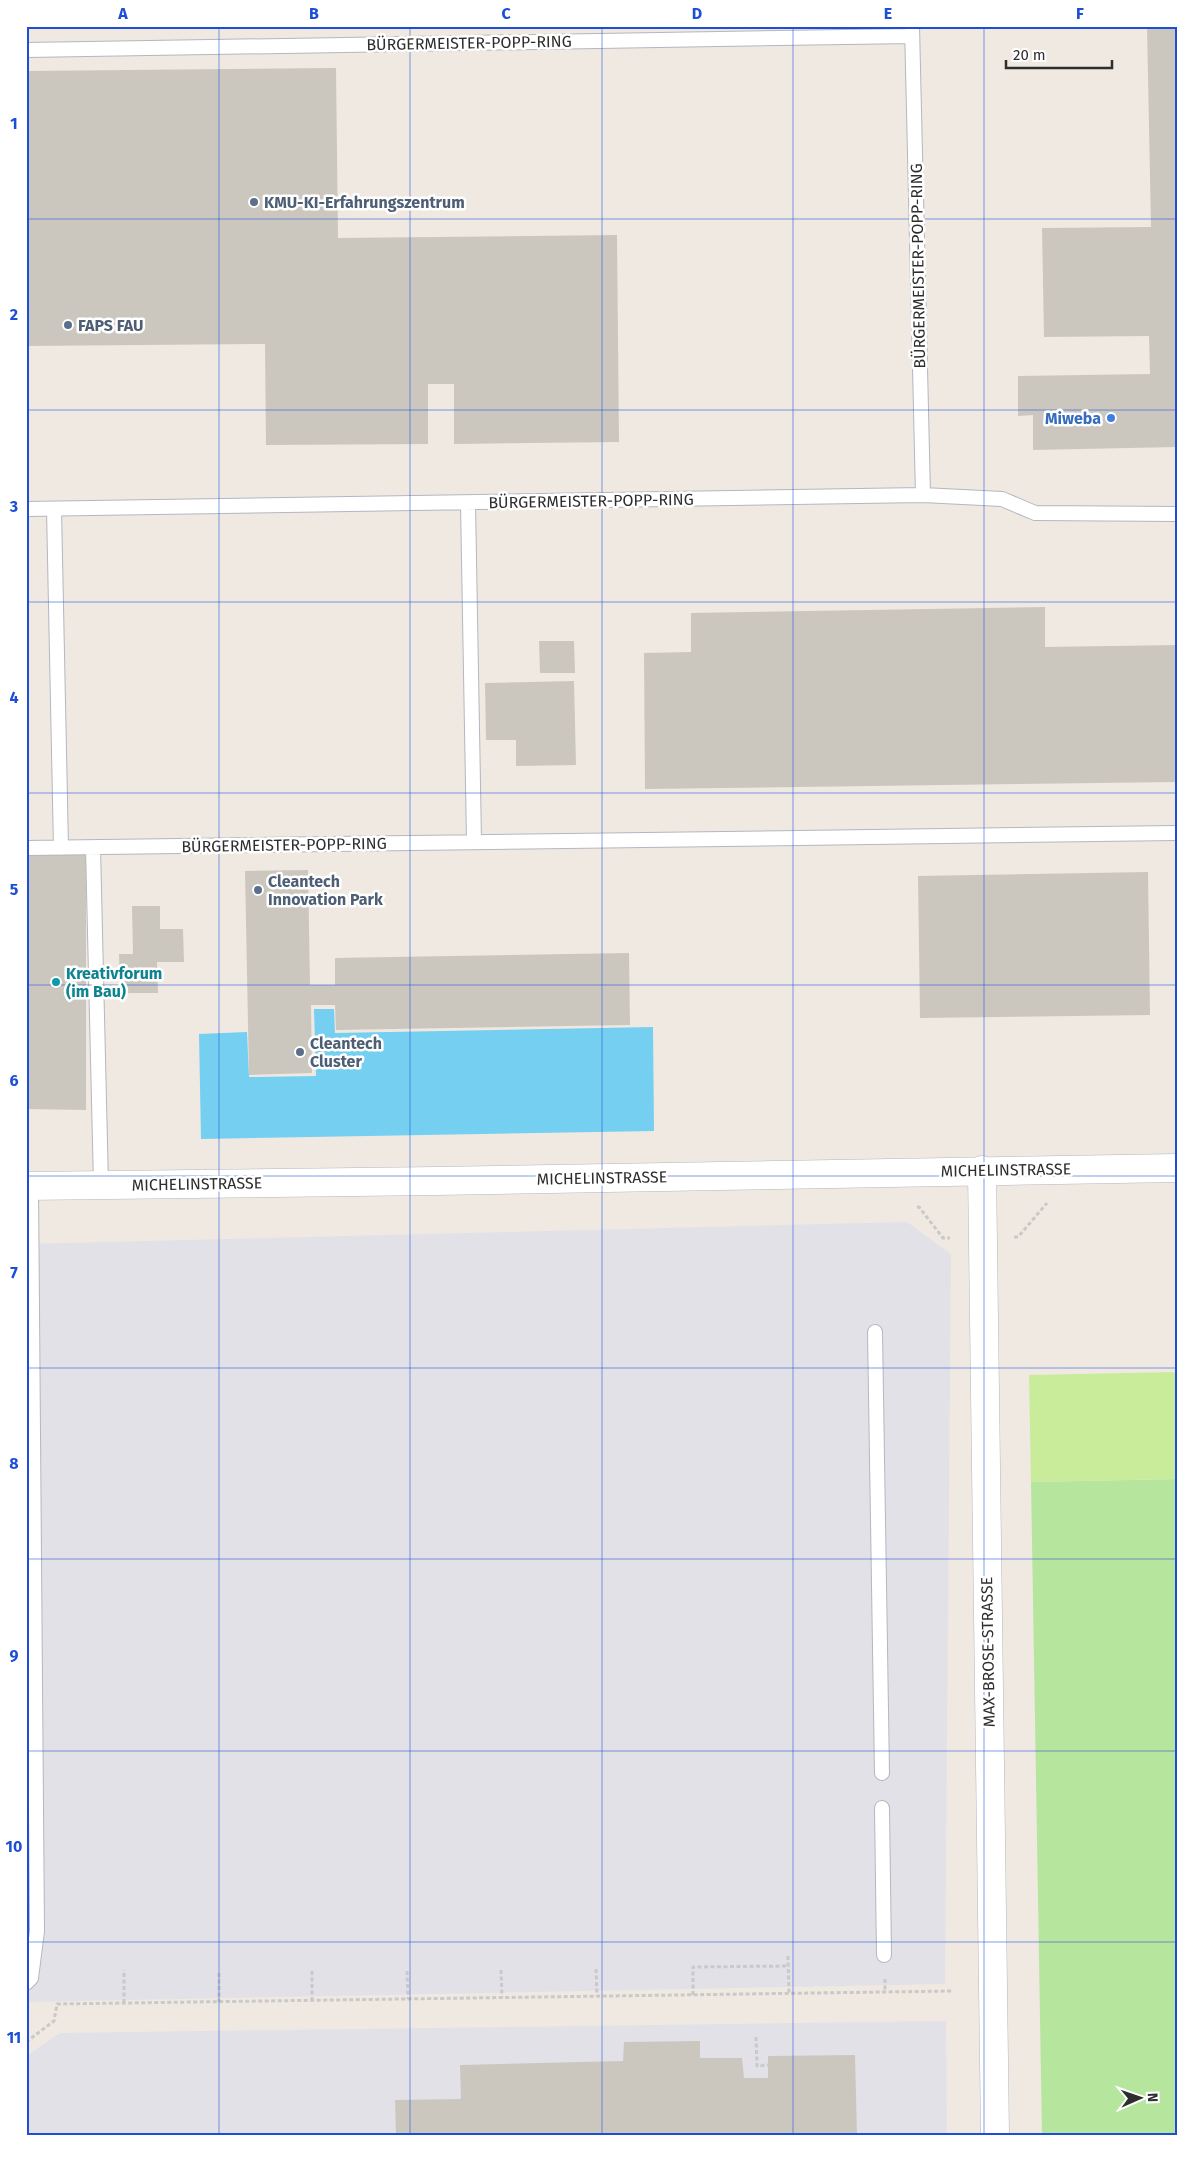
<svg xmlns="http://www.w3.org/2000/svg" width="1203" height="2161" font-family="'Fira Sans',sans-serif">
	<rect width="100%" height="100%" fill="#efe9e1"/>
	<path fill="#e3e1e8" d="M907 1222 951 1254 945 1984 26 2002V1244Z
		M946 2021 947 2135H26V2056L60 2033Z"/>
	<path fill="#b6e59e" d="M1177 1479V2135H1042L1031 1482Z"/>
	<path fill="#c9ec9a" d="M1177 1372V1479L1031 1482 1029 1375Z"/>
	<path fill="#75cff0" d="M314 1009H334L335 1033 653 1027 654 1131 201 1139 199 1034 247 1032 249 1077 316 1076Z"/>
	<path fill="#cbc7bf" d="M1147 26H1177V447L1033 450V415L1018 416V376L1150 374 1149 336 1044 337 1042 228 1151 227Z
		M336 68 338 238 617 235 619 442 454 444V384H428V444L266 445 265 344 26 346V71Z
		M1045 607V647L1177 645V782L645 789 644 653 691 652V613Z
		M539 641H574L575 673H540Z
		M574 681 576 765 516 766V740H486L485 683Z
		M26 855H86V1110L26 1109Z
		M308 870 310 985H335V958L629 953 630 1025 336 1030 335 1005H311L312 1073 249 1075 245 871Z
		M1148 872 1150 1015 920 1018 918 876Z
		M132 906H160V929H183L184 962H157L158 993H120L119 954H133Z
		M700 2041V2058H742L744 2078H768V2056L855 2055 857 2135H396L395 2100 461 2099 460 2065 623 2061 624 2042Z"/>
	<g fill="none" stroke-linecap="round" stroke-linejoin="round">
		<defs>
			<path id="service" d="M912 26 923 495
				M26 50 912 36
				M468 503 474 841
				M26 509 923 495 1002 499 1035 513 1177 514
				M54 509 61 848
				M26 848 1177 833
				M93 848 101 1185
				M875 1332 882 1773
				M882 1808 884 1955
				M26 1983 31 1978 37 1931 31 1186"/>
			<path id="minor" d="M982 1170 995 2135
				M26 1186 436 1181 1177 1168"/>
		</defs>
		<use href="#service" stroke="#b4b7c1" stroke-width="16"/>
		<use href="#minor" stroke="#b4b7c1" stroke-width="29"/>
		<path stroke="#c9c9c9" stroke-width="3" stroke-dasharray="4 2.5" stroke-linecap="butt" d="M917 1207H919L943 1238H950
			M1014 1237H1018L1047 1203
			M788 1956 789 1993
			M596 1969 597 1996
			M501 1970 502 1997
			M312 1971V2000
			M407 1971 408 1999
			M219 1973V2002
			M885 1979V1992
			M693 1995V1967L789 1966
			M124 2003V1970
			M756 2037 757 2066 768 2065
			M26 2042 54 2021 57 2004 952 1991"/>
		<use href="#service" stroke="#fff" stroke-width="14"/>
		<use href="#minor" stroke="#fff" stroke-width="28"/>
	</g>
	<path fill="none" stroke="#1d4ed8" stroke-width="1" stroke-opacity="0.55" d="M219 26V2135M410 26V2135M602 26V2135M793 26V2135M984 26V2135M26 219H1177M26 410H1177M26 602H1177M26 793H1177M26 985H1177M26 1176H1177M26 1368H1177M26 1559H1177M26 1751H1177M26 1942H1177"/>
	<g fill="#5c6f8a" stroke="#fff" stroke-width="2">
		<circle cx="254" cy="202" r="5"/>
		<circle cx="68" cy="325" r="5"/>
		<circle cx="258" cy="890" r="5"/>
		<circle cx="300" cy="1052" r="5"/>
	</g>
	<circle fill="#3f7fe0" stroke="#fff" stroke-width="2" cx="1111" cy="418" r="5"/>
	<circle fill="#0f9aa8" stroke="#fff" stroke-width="2" cx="56" cy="982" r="5"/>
	<g text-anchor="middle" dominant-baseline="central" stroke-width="5" stroke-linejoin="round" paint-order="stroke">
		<g font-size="16" fill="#2e2e2e" stroke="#fff">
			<text transform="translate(469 43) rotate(-1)">BÜRGERMEISTER-POPP-RING</text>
			<text transform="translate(918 266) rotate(-91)">BÜRGERMEISTER-POPP-RING</text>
			<text transform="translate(591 501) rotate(-1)">BÜRGERMEISTER-POPP-RING</text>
			<text transform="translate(284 845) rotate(-1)">BÜRGERMEISTER-POPP-RING</text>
			<text transform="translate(1006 1170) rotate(-1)">MICHELINSTRASSE</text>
			<text transform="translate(602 1178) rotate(-1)">MICHELINSTRASSE</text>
			<text transform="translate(197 1184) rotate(-1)">MICHELINSTRASSE</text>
			<text transform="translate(988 1652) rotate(-91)">MAX-BROSE-STRASSE</text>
		</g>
		<g font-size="16" font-weight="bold" fill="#4e5e75" stroke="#fff" text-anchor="start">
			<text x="264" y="202">KMU-KI-Erfahrungszentrum</text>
			<text x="78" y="325">FAPS FAU</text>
			<text x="268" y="881">Cleantech<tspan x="268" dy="18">Innovation Park</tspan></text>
			<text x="310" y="1043">Cleantech<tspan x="310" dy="18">Cluster</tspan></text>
		</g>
		<g font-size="16" font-weight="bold" fill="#366cbe" stroke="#fff" text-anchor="end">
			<text x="1101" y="418">Miweba</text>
		</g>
		<g font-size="16" font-weight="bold" fill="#0d838f" stroke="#fff" text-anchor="start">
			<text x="66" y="973">Kreativforum<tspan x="66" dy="18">(im Bau)</tspan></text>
		</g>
	</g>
	<rect width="1203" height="2161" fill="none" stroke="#ffffff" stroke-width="55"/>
	<g transform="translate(1140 2098) rotate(88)" stroke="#ffffff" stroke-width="4" paint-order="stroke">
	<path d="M0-4L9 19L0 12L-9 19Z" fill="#2e2e2e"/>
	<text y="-8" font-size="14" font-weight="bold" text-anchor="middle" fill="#2e2e2e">N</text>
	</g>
	<path d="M1006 60v8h106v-8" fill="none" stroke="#2e2e2e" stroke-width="2.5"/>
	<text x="1013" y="60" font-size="15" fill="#2e2e2e" stroke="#ffffff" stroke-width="4" paint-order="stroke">20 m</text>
	<rect x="28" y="28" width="1148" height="2106" fill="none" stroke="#1d4ed8" stroke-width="2"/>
	<g font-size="16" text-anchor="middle" font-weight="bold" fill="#1d4ed8">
		<text x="123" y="19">A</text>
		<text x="314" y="19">B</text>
		<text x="506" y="19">C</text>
		<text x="697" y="19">D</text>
		<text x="888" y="19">E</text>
		<text x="1080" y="19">F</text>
		<text x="14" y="129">1</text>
		<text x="14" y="320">2</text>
		<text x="14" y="512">3</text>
		<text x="14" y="703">4</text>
		<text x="14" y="895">5</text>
		<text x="14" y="1086">6</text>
		<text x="14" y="1278">7</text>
		<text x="14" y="1469">8</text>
		<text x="14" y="1661">9</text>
		<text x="14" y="1852">10</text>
		<text x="14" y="2043">11</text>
	</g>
</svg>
